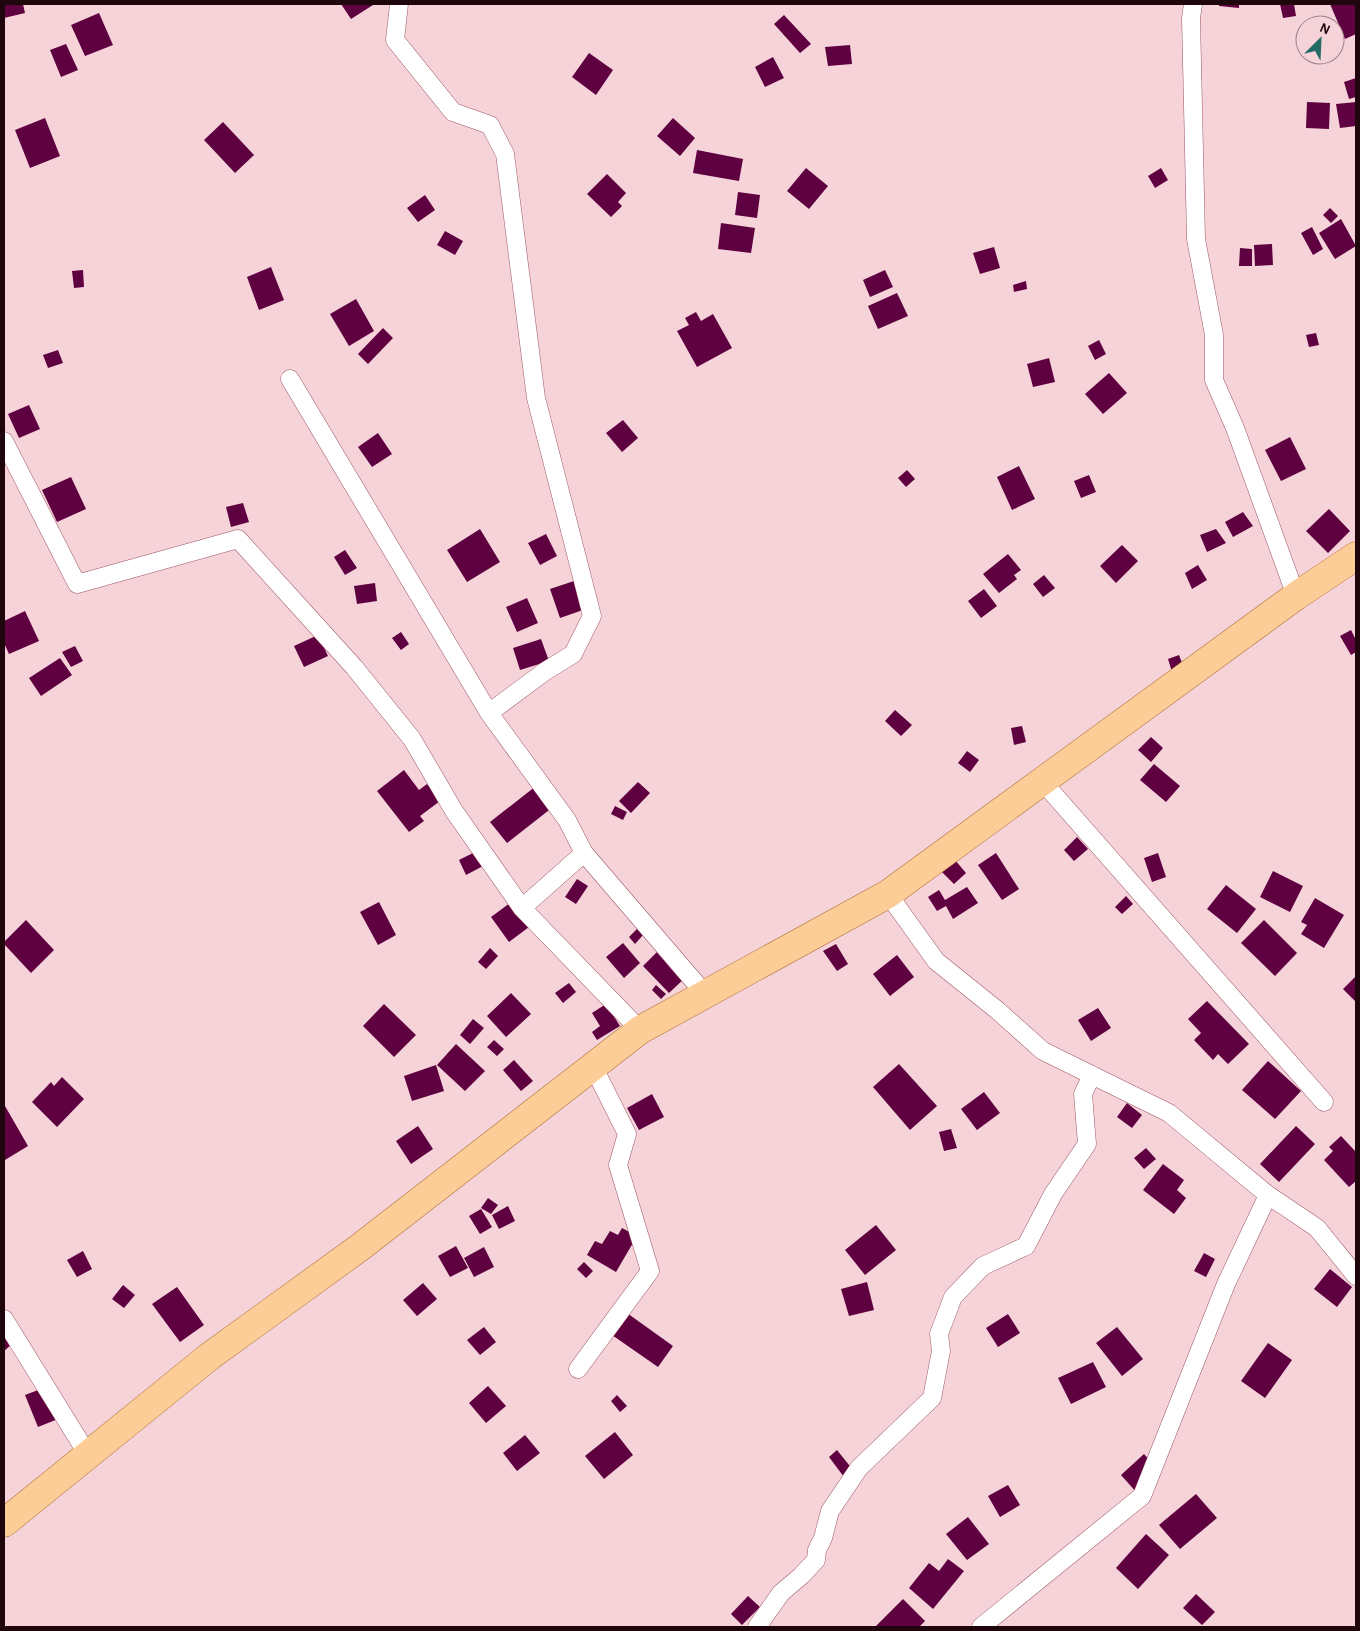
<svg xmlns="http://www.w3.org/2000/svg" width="1360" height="1631" font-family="'Alegreya Sans',sans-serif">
	<rect width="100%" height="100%" fill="#f5d3d9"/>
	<path fill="#5f0041" d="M4 4H23L25 13 4 18Z
		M341 4H372L373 5 351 19Z
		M1219 4H1239V8L1219 6Z
		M1280 4H1294L1296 16 1283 18Z
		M1330 4H1356V34L1345 39Z
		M99 13 113 45 85 56 71 25Z
		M784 15 811 44 800 53 774 24Z
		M66 44 78 70 61 77 50 50Z
		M850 45 852 64 828 66 825 47Z
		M589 53 613 70 596 95 572 77Z
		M773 57 784 78 765 87 755 67Z
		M1356 78V97L1349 99 1344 82Z
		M1307 102 1330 103 1329 129 1306 128Z
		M1356 102V126L1340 128 1336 104Z
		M45 118 60 156 30 168 15 130Z
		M673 118 695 138 680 156 657 136Z
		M223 122 254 155 235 173 204 140Z
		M697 150 743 159 739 181 693 173Z
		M806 168 828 186 809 209 787 191Z
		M1161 168 1168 180 1155 188 1148 176Z
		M607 174 626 193 618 202 622 206 611 217 587 194Z
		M738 192 760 195 757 218 735 215Z
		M425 195 435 210 418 222 407 208Z
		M1330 208 1338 216 1331 223 1323 215Z
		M1341 219 1356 246 1335 259 1319 233Z
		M721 223 755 228 751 253 718 249Z
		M1312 227 1323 249 1313 255 1301 233Z
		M445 231 463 241 455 255 437 245Z
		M1272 244 1273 265 1255 266 1254 245Z
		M994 247 1000 268 980 274 973 253Z
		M1240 248 1252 249V266H1239Z
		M271 267 284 300 259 310 247 277Z
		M83 270 84 287 74 288 72 271Z
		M885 270 893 287 870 297 863 280Z
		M1026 281 1027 289 1014 292 1013 285Z
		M897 293 908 316 878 329 868 306Z
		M356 299 374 331 349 346 330 314Z
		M696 312 701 321 713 314 732 348 697 367 677 331 689 325 685 318Z
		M383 328 393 338 368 364 358 354Z
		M1316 333 1319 345 1309 347 1306 335Z
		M1099 340 1106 354 1095 360 1088 346Z
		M58 350 63 363 48 368 43 355Z
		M1049 358 1055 382 1033 387 1027 364Z
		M1109 373 1127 393 1103 414 1085 394Z
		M29 405 40 429 19 438 8 414Z
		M623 420 638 438 622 452 606 433Z
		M378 433 392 454 372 467 358 447Z
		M1290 437 1306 469 1281 481 1265 450Z
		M1019 466 1035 499 1012 510 997 477Z
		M907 470 915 479 906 487 898 478Z
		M1089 475 1096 492 1081 498 1074 481Z
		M71 477 86 509 57 522 42 490Z
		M243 503 249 522 231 527 226 507Z
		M1329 509 1350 531 1328 553 1306 531Z
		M1243 512 1253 526 1233 537 1225 522Z
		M480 529 500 562 467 582 447 550Z
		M1216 529 1226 543 1207 552 1200 535Z
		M546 534 557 556 540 565 528 543Z
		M1122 545 1138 561 1116 583 1100 566Z
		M345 550 357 568 345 575 334 557Z
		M1008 554 1021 570 1014 575 1017 579 999 593 983 574Z
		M1198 565 1207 580 1192 589 1185 573Z
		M1044 575 1055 588 1043 597 1033 584Z
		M574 581 583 610 560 618 550 589Z
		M375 583 377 601 357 604 354 586Z
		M984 589 997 606 981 618 968 601Z
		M527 598 538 623 517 632 506 607Z
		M25 611 39 641 9 654 4 643V621Z
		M1351 630 1356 640V652L1351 655 1340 636Z
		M401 632 409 644 401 650 392 638Z
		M318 635 328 656 304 667 294 646Z
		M541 639 549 661 520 670 513 648Z
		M75 646 83 661 71 667 62 652Z
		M1179 655 1184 668 1172 672 1168 659Z
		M60 658 72 675 41 696 29 678Z
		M895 710 912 725 901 736 885 721Z
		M1022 726 1026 742 1014 745 1011 728Z
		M1151 737 1163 748 1151 762 1138 750Z
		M967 751 979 760 970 772 958 763Z
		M1154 764 1180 786 1166 802 1140 780Z
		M404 770 419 790 427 784 440 801 420 816 424 821 409 832 377 791Z
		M638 782 650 793 631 813 619 801Z
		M536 786 553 807 507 843 490 822Z
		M615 806 627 812 623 820 611 814Z
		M1077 837 1088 849 1074 861 1064 850Z
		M475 852 483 866 466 875 459 860Z
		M996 853 1019 889 1002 900 978 865Z
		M1158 853 1166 877 1152 882 1144 858Z
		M955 860 966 873 954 884 942 872Z
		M1273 871 1303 886 1290 912 1260 897Z
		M577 879 588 886 576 904 565 897Z
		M1226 885 1256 909 1237 933 1207 909Z
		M967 887 978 903 953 919 946 906 937 911 928 897 939 890 945 900Z
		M1126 896 1133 904 1122 914 1115 907Z
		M1315 898 1344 915 1324 948 1301 934 1307 925 1301 922Z
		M379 902 396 935 378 945 360 912Z
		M510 903 529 927 509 942 491 917Z
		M26 920 54 950 31 973 4 944V942Z
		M1264 920 1297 953 1275 976 1241 943Z
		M637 929 643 935 635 944 629 937Z
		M623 943 640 963 624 978 606 957Z
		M836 944 848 964 837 971 823 951Z
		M490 948 498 956 486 969 478 962Z
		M660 949 686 977 669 993 643 966Z
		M897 955 914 977 890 996 873 974Z
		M1356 976V1002L1343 989Z
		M569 983 576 992 563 1003 555 993Z
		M656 985 666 994 661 999 652 990Z
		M511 993 531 1014 506 1037 487 1016Z
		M1207 1001 1249 1044 1228 1064 1218 1054 1213 1060 1194 1040 1201 1033 1188 1019Z
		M384 1004 416 1035 394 1057 363 1026Z
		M606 1004 620 1026 597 1040 592 1032 600 1026 592 1013Z
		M1098 1008 1111 1028 1091 1041 1078 1020Z
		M473 1019 484 1028 470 1044 460 1035Z
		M494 1040 504 1049 497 1056 487 1047Z
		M456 1044 485 1071 465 1091 437 1065Z
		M514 1060 533 1081 521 1091 503 1070Z
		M1268 1061 1301 1091 1275 1119 1242 1090Z
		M899 1064 937 1106 910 1130 873 1087Z
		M436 1065 444 1091 412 1101 404 1076Z
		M62 1077 84 1099 57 1127 32 1102 51 1082 54 1086Z
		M984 1092 1000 1113 977 1130 961 1109Z
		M652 1094 664 1117 639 1130 627 1108Z
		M1127 1103 1142 1115 1132 1128 1117 1117Z
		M4 1106H5L28 1146 5 1160 4 1157Z
		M418 1126 433 1149 411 1164 396 1141Z
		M1296 1126 1315 1144 1279 1182 1260 1164Z
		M951 1129 957 1148 944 1151 939 1132Z
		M1341 1136 1356 1152V1181L1349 1187 1324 1160 1333 1151 1329 1147Z
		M1146 1148 1156 1159 1144 1169 1134 1158Z
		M1163 1164 1184 1180 1177 1190 1186 1198 1174 1214 1143 1190Z
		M488 1198 498 1205 491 1214 481 1208Z
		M508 1206 515 1221 499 1229 492 1215Z
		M481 1209 492 1227 480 1234 469 1216Z
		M876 1225 896 1250 865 1275 845 1250Z
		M622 1228 637 1236 616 1272 587 1255 595 1241 602 1244 610 1231 618 1235Z
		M456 1246 468 1268 450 1277 438 1256Z
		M484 1247 494 1267 474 1277 464 1258Z
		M83 1251 92 1269 77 1277 67 1260Z
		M1204 1253 1215 1259 1206 1277 1194 1271Z
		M584 1262 593 1271 586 1278 577 1269Z
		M1330 1269 1352 1287 1337 1307 1314 1289Z
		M867 1282 874 1310 849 1316 841 1289Z
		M423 1283 437 1299 417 1316 403 1300Z
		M123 1285 135 1295 124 1308 112 1299Z
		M177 1287 204 1325 180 1342 152 1304Z
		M627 1313 673 1346 658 1367 612 1335Z
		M1008 1314 1020 1333 998 1347 986 1328Z
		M484 1327 496 1342 480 1355 467 1340Z
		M1117 1327 1143 1359 1122 1376 1096 1343Z
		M4 1337 11 1345 4 1351Z
		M1268 1343 1292 1360 1265 1398 1241 1381Z
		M1093 1362 1106 1387 1071 1404 1058 1378Z
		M488 1386 506 1406 486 1423 469 1403Z
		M46 1387 58 1419 38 1427 25 1395Z
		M617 1395 627 1406 620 1412 611 1401Z
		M615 1432 633 1455 604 1479 585 1456Z
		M525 1435 540 1453 517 1471 503 1453Z
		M837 1450 853 1470 844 1477 829 1457Z
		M1144 1454 1160 1472 1137 1493 1121 1475Z
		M1008 1485 1020 1505 1000 1517 988 1496Z
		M1196 1494 1217 1518 1180 1549 1159 1525Z
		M968 1517 989 1544 967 1560 946 1534Z
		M1146 1534 1169 1555 1138 1589 1116 1568Z
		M948 1559 964 1571 933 1609 909 1588 929 1563 939 1571Z
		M1196 1594 1215 1612 1202 1625 1183 1608Z
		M748 1596 760 1607 742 1625 731 1614Z
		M903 1599 925 1621 919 1627H877L876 1626Z"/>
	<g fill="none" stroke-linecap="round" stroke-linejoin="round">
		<defs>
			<path id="street" d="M399 4 395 40 453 112 490 125 505 154 536 398 592 616 573 654 544 672 489 713 567 820 584 853 522 908
				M1193 4 1191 18 1196 239 1214 335V380L1235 428 1296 596
				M290 379 489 713
				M4 441 77 584 238 539 354 667 412 739 454 811 522 908 640 1030
				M1042 781 1324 1102
				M584 853 705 994
				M888 894 936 961 997 1010 1043 1051 1169 1113 1268 1195 1317 1228 1356 1276
				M4 1319 88 1455
				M578 1369 650 1271 618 1165 627 1134 593 1066
				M757 1627 781 1593 801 1576 816 1560 817 1550 823 1538 830 1511 859 1468 932 1398 941 1351 939 1334 953 1297 983 1266 1026 1246 1053 1194 1087 1144 1083 1094 1092 1075
				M981 1627 1142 1496 1226 1284 1268 1195"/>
			<path id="primary" d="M4 1523 210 1356 359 1248 640 1030 888 894 1296 596 1356 556"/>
		</defs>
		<use href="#street" stroke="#9e5666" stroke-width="19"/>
		<use href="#primary" stroke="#ae723a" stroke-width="29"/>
		<use href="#street" stroke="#fff" stroke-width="18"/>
		<use href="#primary" stroke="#fdcd98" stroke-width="28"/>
	</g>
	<rect width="1360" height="1631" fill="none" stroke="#1f050c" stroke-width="10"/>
	<g transform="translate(1320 40) rotate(24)"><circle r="24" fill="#f5d3d9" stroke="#9f8187"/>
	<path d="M0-4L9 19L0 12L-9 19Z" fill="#216b64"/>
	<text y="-8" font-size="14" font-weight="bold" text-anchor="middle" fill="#1f050c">N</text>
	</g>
</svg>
